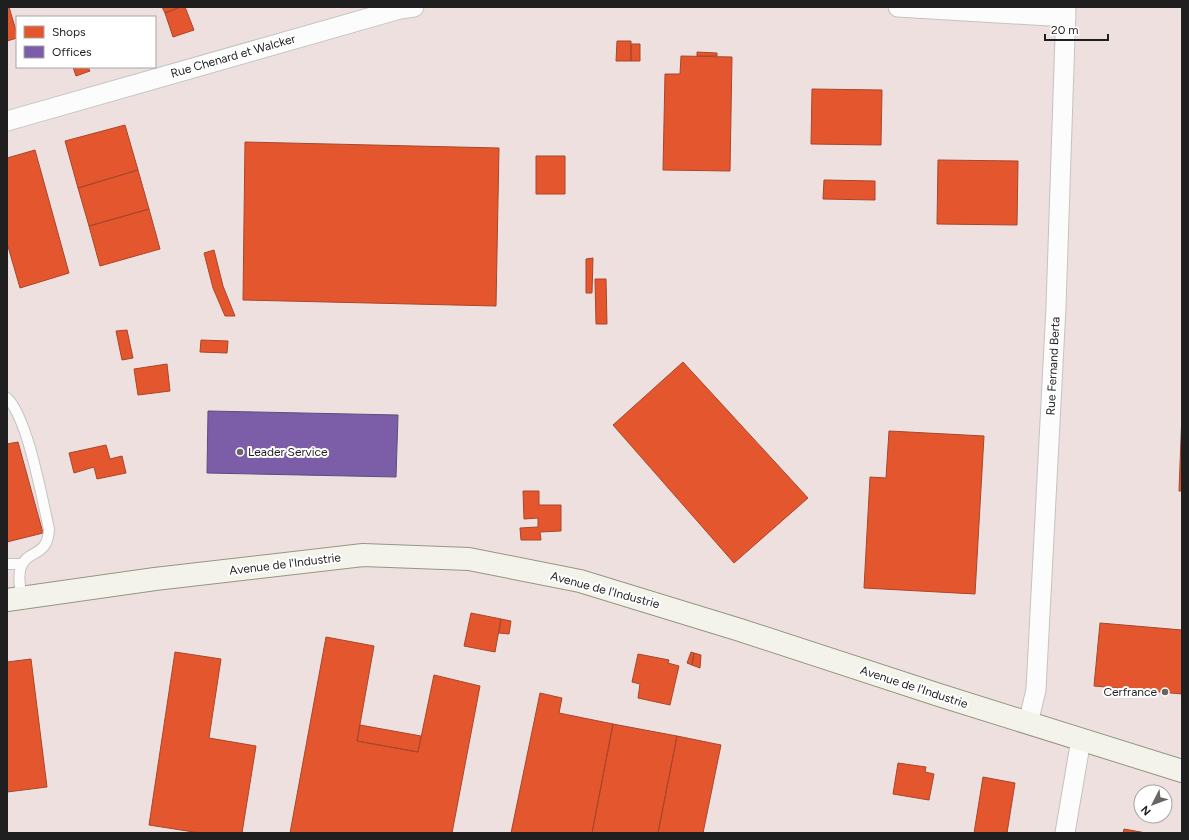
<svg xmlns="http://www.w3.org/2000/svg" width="1189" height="840" font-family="Figtree,sans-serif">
	<rect width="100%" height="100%" fill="#edebe8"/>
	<path fill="#eee0df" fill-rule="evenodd" d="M7 7H1182V833H7ZM17 17H155V67H17ZM1141 792H1165V816H1141Z"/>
	<path fill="#e4572e" stroke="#a9462a" d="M7 7H9L17 34V38L7 41Z
		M162 7H180L165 13Z
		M180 7H185L194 30 173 37 165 13Z
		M617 41H631V61H616Z
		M631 44H640V61H631Z
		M697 52 717 53V56H697Z
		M681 56 732 57 730 171 663 170 665 74H680Z
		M73 67H88L90 71 76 76Z
		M812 89 882 90 881 145 811 144Z
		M125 125 138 170 78 188 65 141Z
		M245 142 499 148 496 306 243 300Z
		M35 150 69 273 20 288 7 243V158Z
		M536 156H565V194H536Z
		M938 160 1018 161 1017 225 937 224Z
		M138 170 149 209 89 226 78 188Z
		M824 180 875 181V200L823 199Z
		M149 209 160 249 100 266 89 226Z
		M214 250 223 286 235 316H225L213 288 204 253Z
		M593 258 592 293H586V259Z
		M595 279H606L607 324H596Z
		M127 330 133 358 122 360 116 331Z
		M201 340 228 341 227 353 200 352Z
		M683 362 808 498 734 563 613 425Z
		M167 364 170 391 138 395 134 369Z
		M1182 413V491H1179Z
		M889 431 984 436 975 594 864 588 870 477 886 478Z
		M18 442 43 533 7 542V444Z
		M106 445 110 459 122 456 126 473 97 479 94 467 74 473 69 453Z
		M523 491H539V505H561V531L540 532 541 540H521L520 528 538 527V518L524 519Z
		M471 613 501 619 495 652 464 646Z
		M501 619 511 621 509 634 499 633Z
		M1100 623 1182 630V694L1094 686Z
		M326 637 374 646 357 741 418 752 434 675 480 686 452 833H290Z
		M175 652 221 659 209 738 256 746 242 833H200L149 825Z
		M691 652 694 653 692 665 687 663Z
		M694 653 701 655 700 668 692 665Z
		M638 654 669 660 668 663 679 666 670 705 638 698 640 684 632 682Z
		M31 659 47 787 7 792V662Z
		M540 693 562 698 559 713 613 724 592 833H511Z
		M613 724 677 736 658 833H592Z
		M360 725 421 736 418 752 357 741Z
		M677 736 721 745 703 833H658Z
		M898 763 926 767 925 772 934 774 929 800 893 794Z
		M983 777 1015 783 1007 833H974Z
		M1124 829 1146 833H1123Z"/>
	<path fill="#7b5ea7" stroke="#5f4b7e" d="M208 411 398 415 396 477 207 473Z"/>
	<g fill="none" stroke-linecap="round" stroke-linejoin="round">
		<defs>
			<path id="lane" d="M7 398C28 418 42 499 49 529 48 558 27 549 21 567 17 576 21 589 21 598
				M7 564H21"/>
			<path id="street" d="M898 7 1066 17
				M7 121 400 9 414 7
				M1028 723 1036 690 1056 307 1066 7
				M1065 833 1079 751 1082 741"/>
			<path id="secondary" d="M7 600 155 579 363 555 469 559 580 581 740 630 939 695 1182 771"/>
		</defs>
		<use href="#lane" stroke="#c4c3c2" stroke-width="12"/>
		<use href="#street" stroke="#c4c3c2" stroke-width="21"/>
		<use href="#secondary" stroke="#959681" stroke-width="24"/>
		<use href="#lane" stroke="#fcfcfc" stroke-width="10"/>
		<use href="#street" stroke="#fcfcfc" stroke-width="19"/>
		<use href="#secondary" stroke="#f3f3eb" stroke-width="22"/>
	</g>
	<g fill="#676665" stroke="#fff" stroke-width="1.5">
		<circle cx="240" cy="452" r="4"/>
		<circle cx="1165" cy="692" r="4"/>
	</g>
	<g text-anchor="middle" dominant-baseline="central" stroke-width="4" stroke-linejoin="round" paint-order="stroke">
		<g font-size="12" fill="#1f1f1f" stroke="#fff">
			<text transform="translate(233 56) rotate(-16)">Rue Chenard et Walcker</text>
			<text transform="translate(1053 366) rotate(-87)">Rue Fernand Berta</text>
			<text transform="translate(285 564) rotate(-7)">Avenue de l'Industrie</text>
			<text transform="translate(605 590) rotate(15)">Avenue de l'Industrie</text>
			<text transform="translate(914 687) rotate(18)">Avenue de l'Industrie</text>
		</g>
		<g font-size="12" fill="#1f1f1f" stroke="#fff" text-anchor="start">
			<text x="248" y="452">Leader Service</text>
			<text x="1157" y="692" text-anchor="end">Cerfrance</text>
		</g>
	</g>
	<rect width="1189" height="840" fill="none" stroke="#1f1f1f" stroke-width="16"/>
	<rect x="16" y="16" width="140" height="52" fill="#ffffff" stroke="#a5a5a5"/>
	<rect x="24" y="26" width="20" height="12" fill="#e4572e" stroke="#a5a5a5"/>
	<text x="52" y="36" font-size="12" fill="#1f1f1f">Shops</text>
	<rect x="24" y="46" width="20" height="12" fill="#7b5ea7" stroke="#a5a5a5"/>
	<text x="52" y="56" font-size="12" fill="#1f1f1f">Offices</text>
	<g transform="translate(1153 804) rotate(228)"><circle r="19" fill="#ffffff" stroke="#a5a5a5"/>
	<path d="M0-3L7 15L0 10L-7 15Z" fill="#676665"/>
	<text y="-6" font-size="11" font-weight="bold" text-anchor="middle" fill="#1f1f1f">N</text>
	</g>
	<path d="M1045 34v6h63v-6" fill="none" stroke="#1f1f1f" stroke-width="2"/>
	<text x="1051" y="34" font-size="12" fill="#1f1f1f" stroke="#ffffff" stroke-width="3" paint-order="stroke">20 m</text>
</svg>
